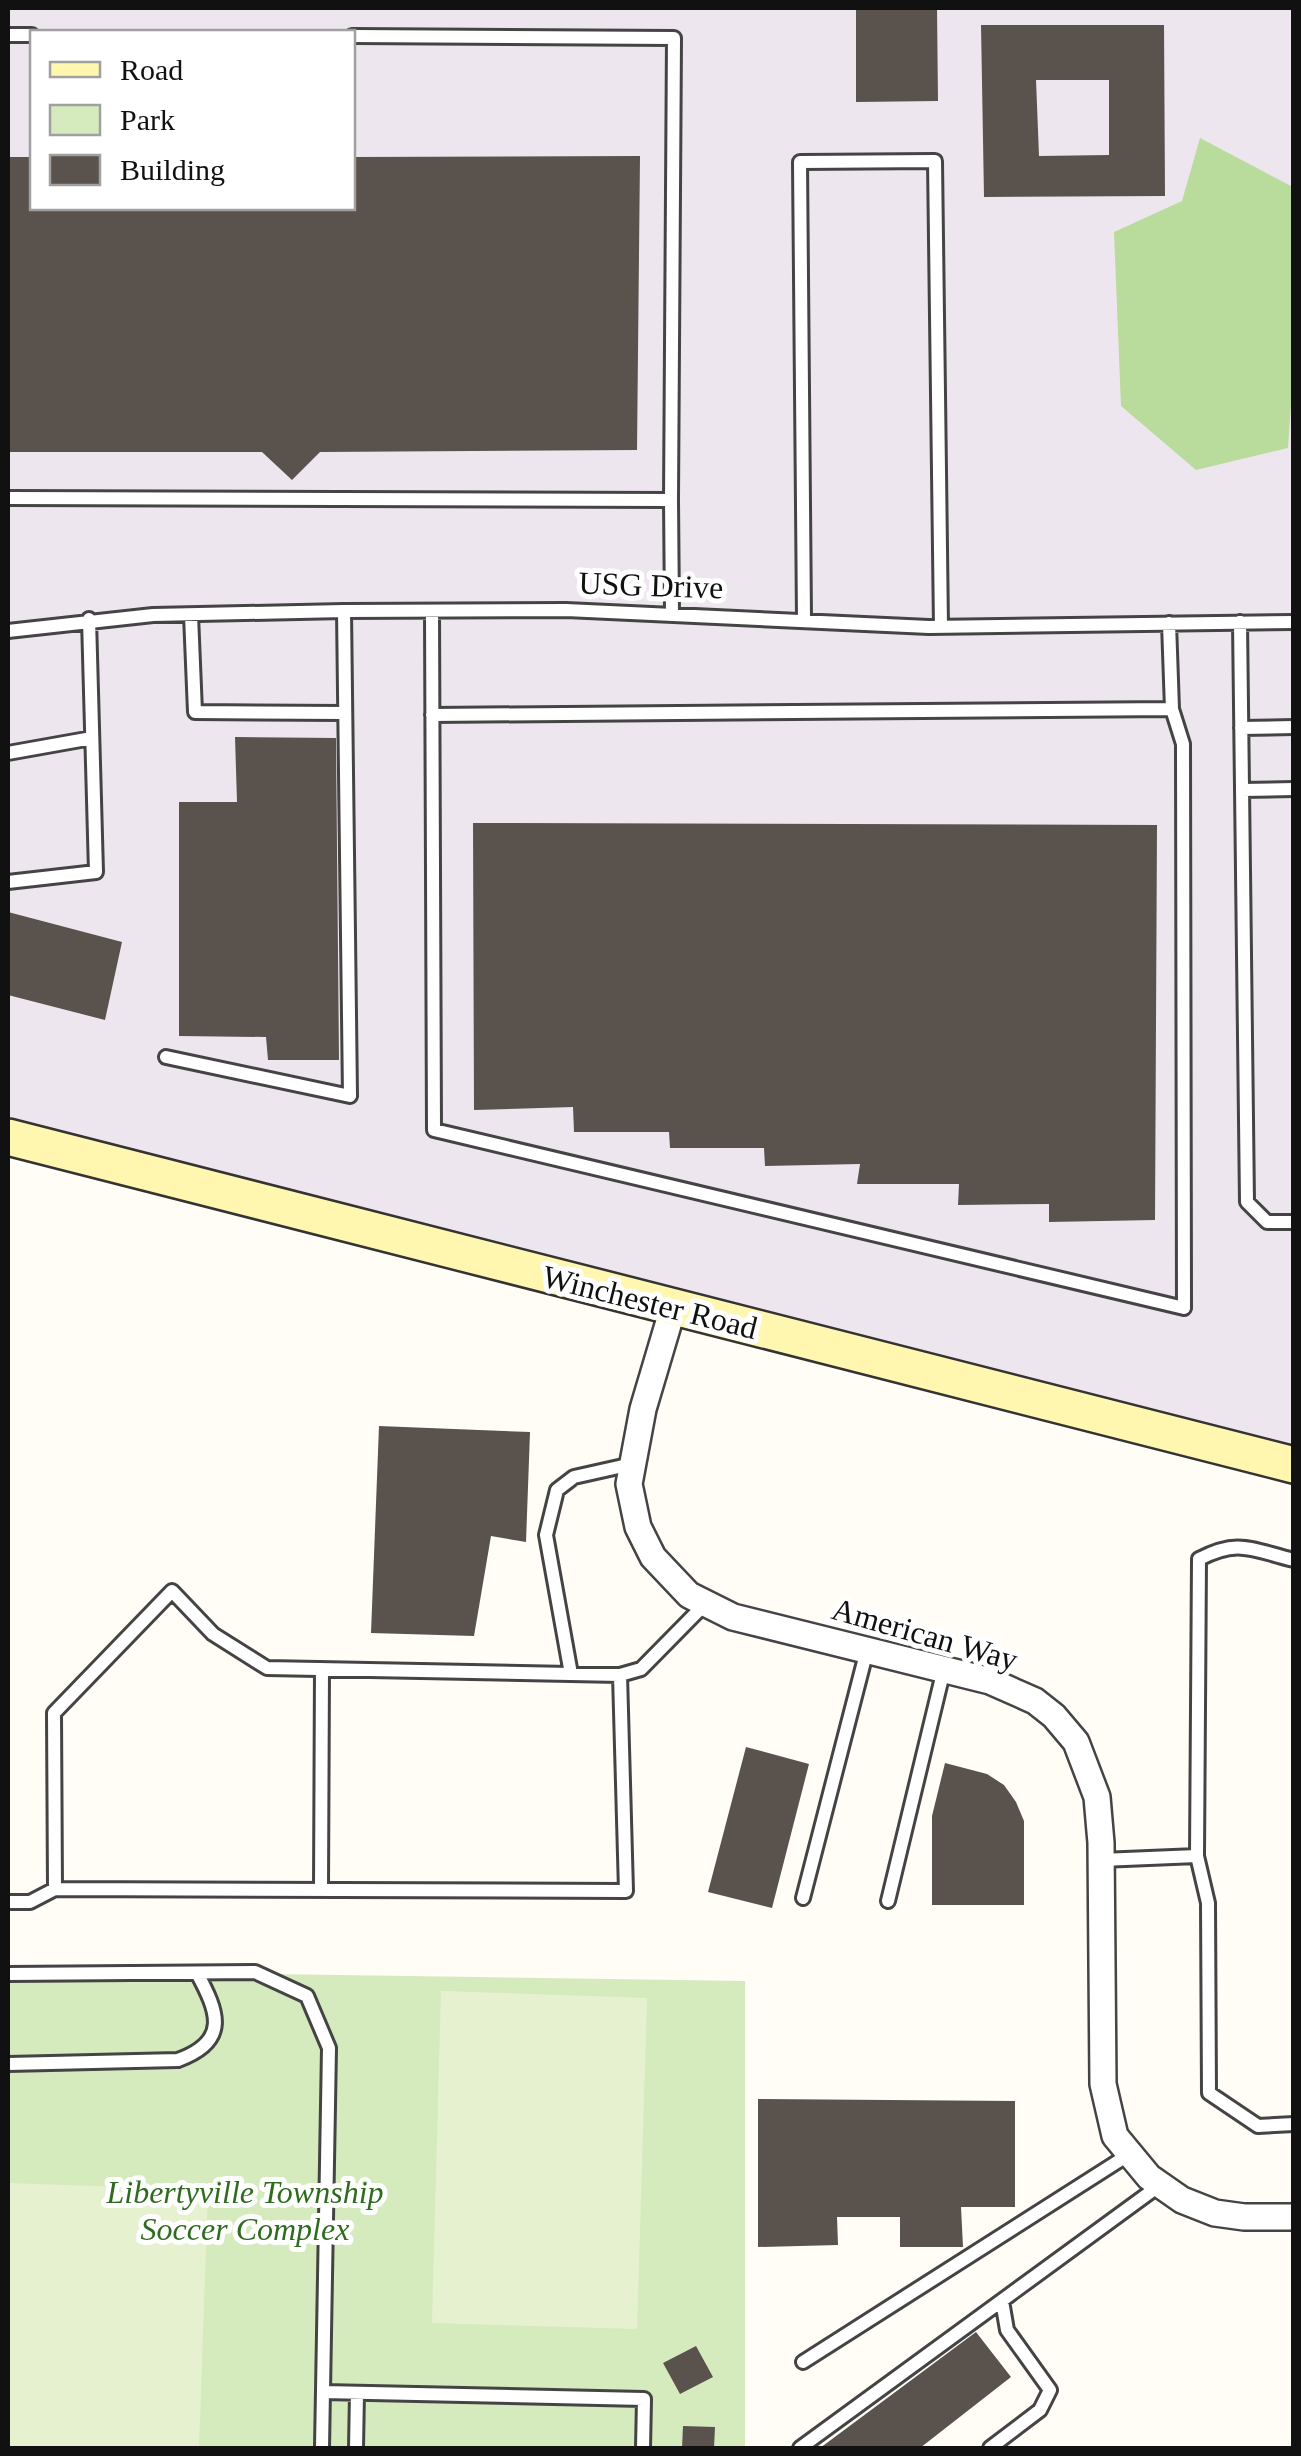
<svg xmlns="http://www.w3.org/2000/svg" width="1301" height="2456" font-family="Georgia,serif">
	<rect width="100%" height="100%" fill="#fffdf5"/>
	<path fill="#eee6ef" fill-rule="evenodd" d="M8 8H1293V1465L8 1137ZM32 32H352V208H32Z"/>
	<path fill="#d5ebbd" d="M8 1970 745 1981V2448H8Z"/>
	<path fill="#b9dc9c" d="M1200 138 1293 187 1294 359 1288 448 1196 470 1121 406 1114 232 1182 201Z"/>
	<path fill="#e6f2cf" d="M441 1991 647 1998 637 2329 432 2323Z
		M8 2183 208 2190 199 2448H8Z"/>
	<path fill="#5a524d" fill-rule="evenodd" d="M856 8H937L938 101 856 102Z
		M981 25H1164L1165 196 984 197ZM1036 80H1109V155L1039 156Z
		M640 156 637 450 320 452 292 480 262 452H8V157H32V208H352V157Z
		M235 737 336 738 339 1060H268L266 1037 179 1036V802H237Z
		M473 823 1157 825 1155 1220 1049 1222V1204L958 1205 959 1184H857L860 1164 765 1166 764 1148H670L669 1132H574L573 1107 474 1110Z
		M8 912 122 942 105 1020 8 995Z
		M379 1426 530 1432 526 1542 491 1536 474 1636 371 1633Z
		M746 1747 809 1764 772 1908 708 1892Z
		M945 1763 987 1774 1004 1785 1016 1802 1024 1821V1905H932V1816Z
		M758 2099 1015 2101V2207H961L963 2247H900V2217H837L838 2245 758 2247Z
		M976 2332 1011 2377 920 2448H820Z
		M696 2346 713 2377 680 2394 663 2363Z
		M683 2426 715 2427 714 2448H682Z"/>
	<g fill="none" stroke-linecap="round" stroke-linejoin="round">
		<defs>
			<path id="service" d="M8 35H32
				M352 36 674 38 671 500
				M8 498 671 500 672 613
				M432 611 434 1130 1184 1308 1183 744 1172 709 1169 623
				M191 615 195 712 345 713
				M804 619 800 162 935 161 941 627
				M1240 622 1247 1202 1267 1222H1294
				M8 631 153 615 344 611 566 610 929 627 1294 622
				M432 715 1172 709
				M1241 728 1294 727
				M8 753 92 738
				M1242 790 1294 789
				M8 882 96 872 89 619
				M166 1057 350 1096 344 611
				M1294 1560C1252 1550 1239 1538 1199 1559L1197 1856 1208 1903 1209 2093 1258 2126 1294 2124
				M571 1674 546 1535 557 1490 574 1477 632 1464
				M620 1675 626 1891 55 1889 54 1713 172 1591 213 1634 267 1668 620 1675 641 1669 705 1604
				M1101 1860 1197 1856
				M321 1890 322 1669
				M803 1898 867 1650
				M888 1901 944 1669
				M8 1902H30L55 1889
				M8 1974 255 1972 307 1996 329 2048 322 2448
				M8 2064 178 2060C230 2041 218 2012 197 1973
				M803 2362 1128 2155
				M323 2392 644 2399 643 2448
				M356 2448 357 2393
				M800 2448 1160 2185
				M990 2448 1040 2410 1050 2390 1007 2330 1002 2301"/>
			<path id="minor" d="M673 1308 643 1409 629 1484 638 1527 653 1557 689 1595 733 1617 990 1681 1035 1701 1054 1716 1076 1742 1097 1797 1101 1843 1103 2084 1115 2136 1149 2177 1182 2200 1215 2213 1244 2217H1294"/>
			<path id="secondary" d="M8 1137 1294 1465"/>
		</defs>
		<use href="#service" stroke="#444" stroke-width="18"/>
		<use href="#minor" stroke="#444" stroke-width="30"/>
		<use href="#secondary" stroke="#333" stroke-width="40"/>
		<use href="#service" stroke="#fff" stroke-width="12"/>
		<use href="#minor" stroke="#fff" stroke-width="25"/>
		<use href="#secondary" stroke="#fff6b0" stroke-width="35"/>
	</g>
	<g text-anchor="middle" dominant-baseline="central" stroke-width="10" stroke-linejoin="round" paint-order="stroke">
		<g font-size="32" fill="#111" stroke="#fff">
			<text transform="translate(651 585) rotate(2)">USG Drive</text>
			<text transform="translate(650 1302) rotate(14)">Winchester Road</text>
			<text transform="translate(925 1634) rotate(16)">American Way</text>
		</g>
		<g font-size="32" font-style="italic" fill="#2f6b1f" stroke="#fff">
			<text x="245" y="2192">Libertyville Township<tspan x="245" dy="37">Soccer Complex</tspan></text>
		</g>
	</g>
	<rect width="1301" height="2456" fill="none" stroke="#111111" stroke-width="20"/>
	<rect x="30" y="30" width="325" height="180" fill="#ffffff" stroke="#a0a0a0" stroke-width="2.5"/>
	<rect x="50" y="62" width="50" height="15" fill="#fff6b0" stroke="#a0a0a0" stroke-width="2.5"/>
	<text x="120" y="80" font-size="30" fill="#111111">Road</text>
	<rect x="50" y="105" width="50" height="30" fill="#d5ebbd" stroke="#a0a0a0" stroke-width="2.5"/>
	<text x="120" y="130" font-size="30" fill="#111111">Park</text>
	<rect x="50" y="155" width="50" height="30" fill="#5a524d" stroke="#a0a0a0" stroke-width="2.5"/>
	<text x="120" y="180" font-size="30" fill="#111111">Building</text>
</svg>
